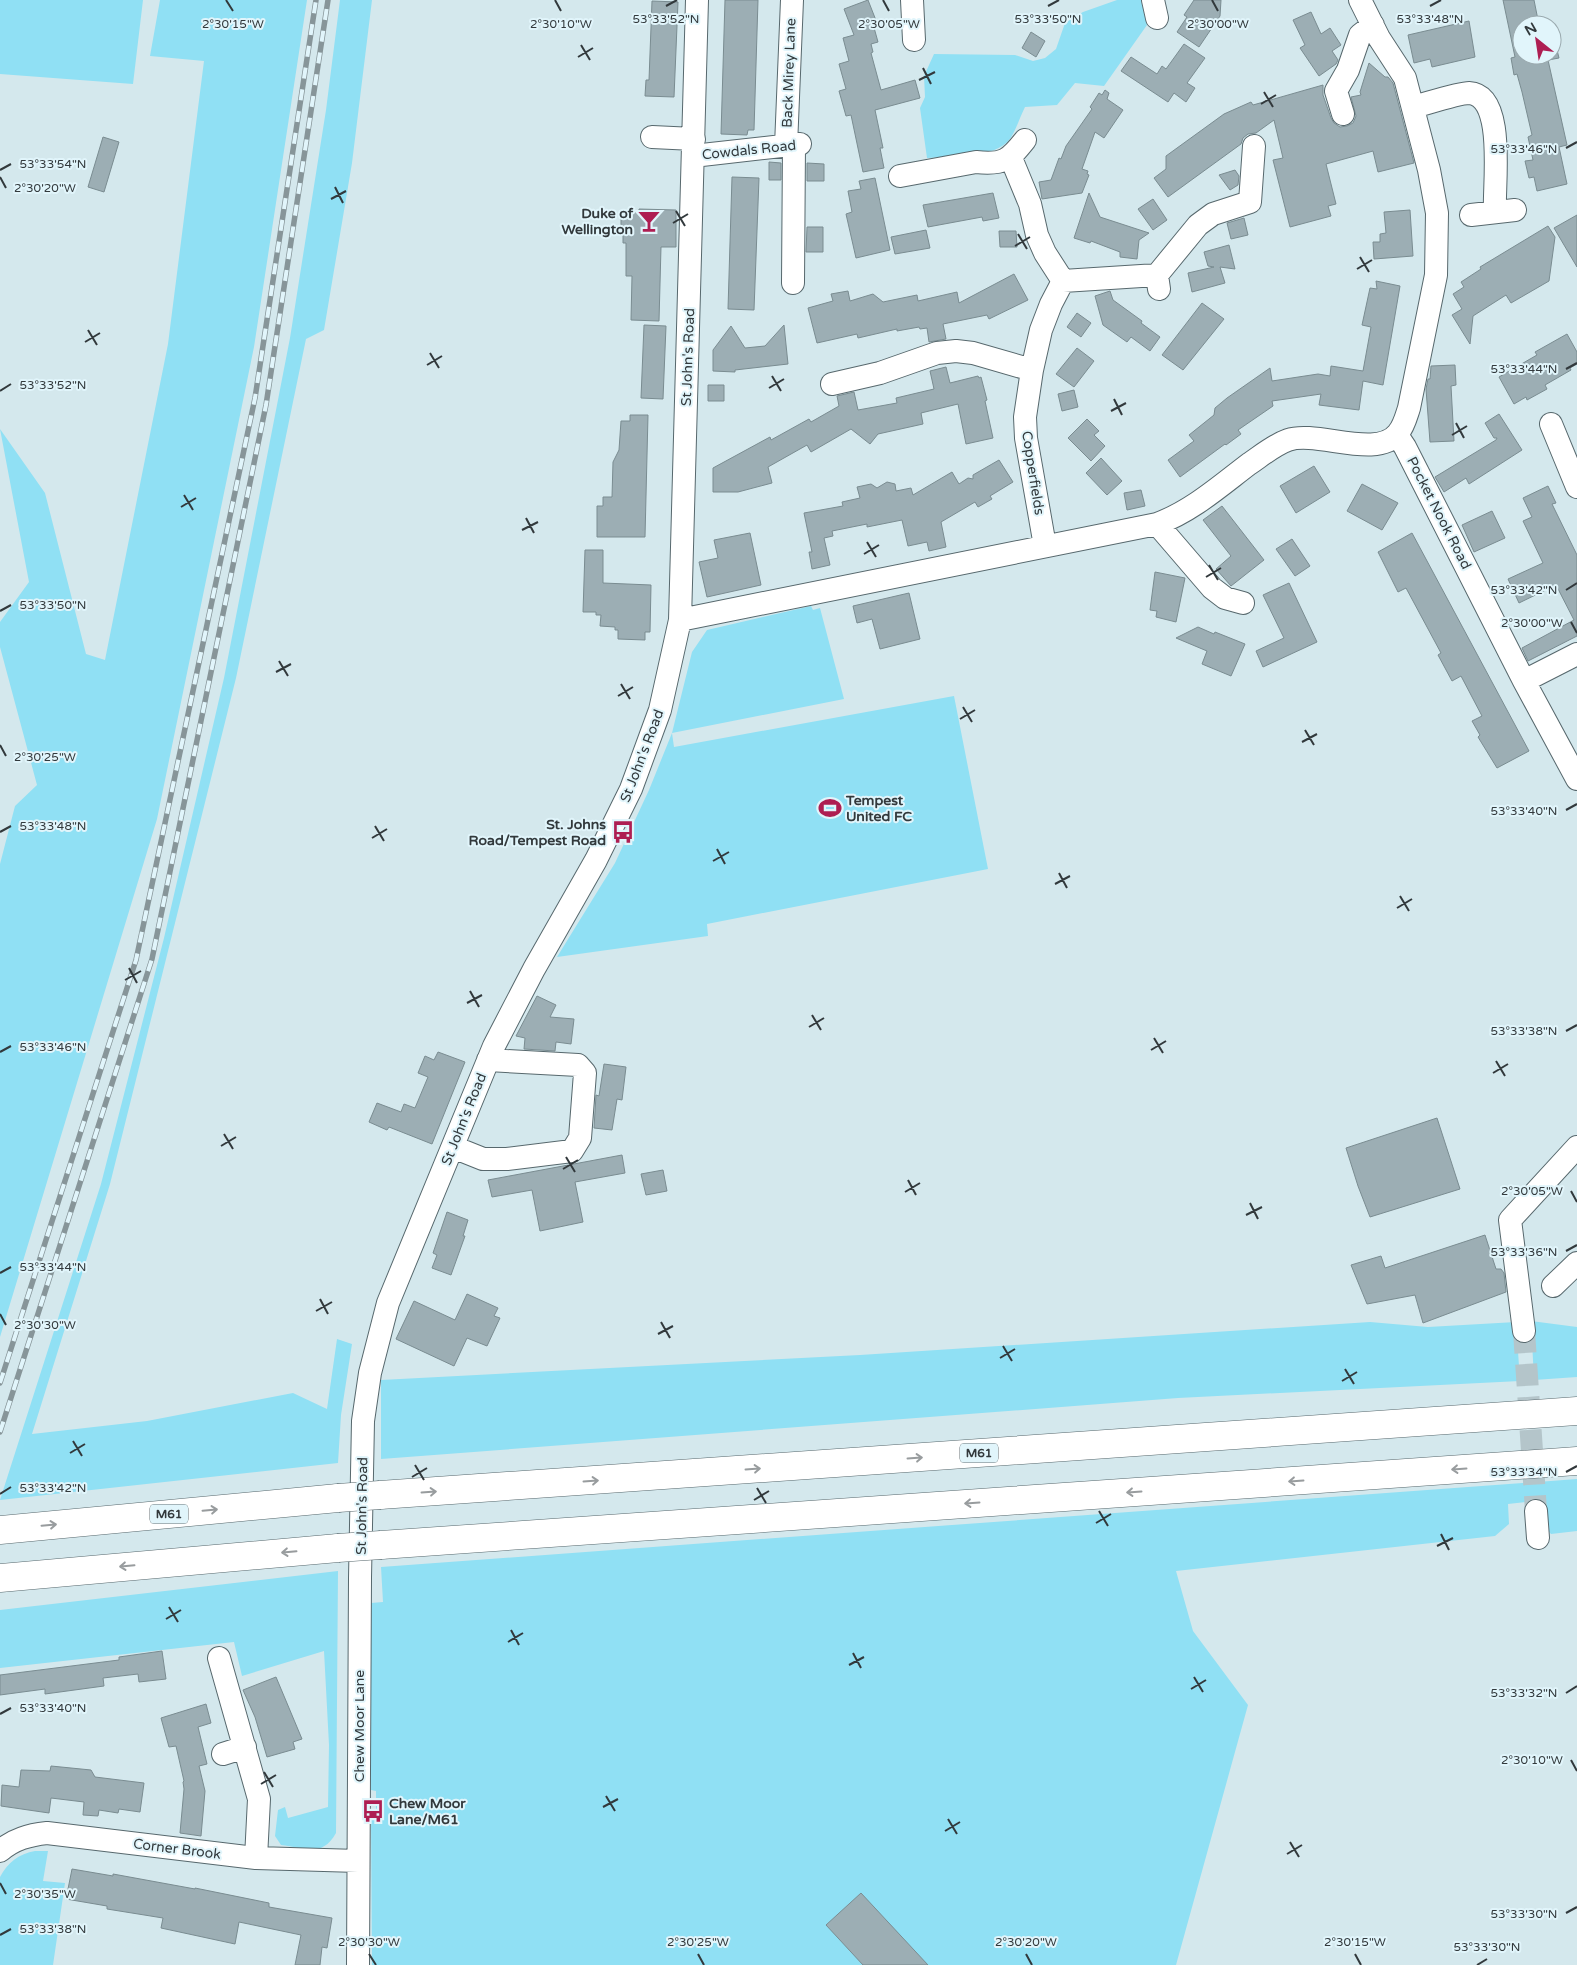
<svg xmlns="http://www.w3.org/2000/svg" width="1577" height="1965" font-family="'Varela Round',sans-serif">
	<rect width="100%" height="100%" fill="#d4e8ed"/>
	<path fill="#90e0f4" d="M0 0H143L133 84 0 74Z
		M160 0H307L254 347 157 819 0 1337V864L15 806 37 785 0 647V622L29 582 0 429 45 493 86 654 105 660 168 344 204 61 150 56Z
		M340 0H372L352 163 324 330 306 339 236 678 110 1184 32 1434 147 1421 293 1393 327 1409 337 1339 352 1344 341 1415 338 1463 0 1500 101 1184 164 938 224 678 290 338 326 110Z
		M1117 0H1141L1147 25 1104 86 1075 83 1057 105 1025 107C1020 117 1016 130 1010 139 994 159 952 156 927 158L920 108 925 97 924 76 934 54 1015 55 1033 61 1045 58 1056 49 1065 23 1083 12Z
		M811 606 813 610 820 608 844 699 672 733 674 747 954 696 988 869 707 924 708 936 557 957 615 863 649 790 672 733 692 652 707 630Z
		M1531 1321 1577 1327V1377L1534 1380Z
		M1370 1322 1428 1327 1516 1322 1520 1381 1178 1398 381 1459V1380L860 1355Z
		M1577 1479V1531L1551 1534 1544 1526 1543 1500 1508 1504 1509 1524 1495 1536 1176 1571 1193 1631 1248 1705 1176 1965H372L371 1818H376V1791L371 1790V1603L383 1602 381 1567Z
		M338 1571 336 1833C322 1858 305 1848 281 1845L275 1836 278 1810 285 1807 288 1818 328 1807 329 1745 324 1651 242 1676 234 1642 0 1668V1610Z
		M35 1851H48L43 1881 65 1883 53 1965H0V1877C8 1862 19 1854 35 1851Z"/>
	<path fill="#9caeb4" stroke="#7a8c91" d="M725 0H758L754 130H748L747 135 721 134Z
		M868 0 877 23 873 24 878 42 871 44 873 52 871 53 881 90 915 80 920 98 875 110 883 148H880L884 168 863 172 851 115 846 116 839 91 846 89 839 64 849 61 843 38 854 35 844 9Z
		M1194 0H1221L1220 16 1199 47 1177 32 1187 17 1184 15Z
		M1503 0H1534L1539 25H1522V55H1552V43L1555 42 1559 58 1548 60 1567 145 1559 147 1567 184 1537 191 1534 177 1529 178 1525 161 1533 160 1528 137 1532 135 1522 92 1517 74 1514 75 1511 58 1515 57Z
		M652 1 678 2 674 97 645 96 646 80H649Z
		M1311 12 1321 34 1330 28 1341 45 1332 51 1338 60 1336 64 1319 76 1300 48 1305 45 1293 20Z
		M1469 21 1475 57 1432 67 1430 59 1414 63 1408 35Z
		M1031 32 1045 41 1036 57 1022 48Z
		M1184 44 1205 58 1187 83 1195 88 1186 102 1174 93 1168 102 1121 71 1131 57 1157 74 1162 66 1166 69Z
		M1369 63 1385 77H1388L1393 83 1414 163 1378 172 1373 151 1326 164 1336 204 1328 206 1331 216 1290 227 1273 160 1283 158 1274 120 1256 133 1248 134 1243 138 1241 144 1168 197 1154 178 1166 169V156L1224 114 1251 102 1253 105 1323 85V95L1331 118 1334 123 1340 127 1347 126 1353 123 1356 116 1351 97 1361 95 1360 92Z
		M1105 90 1109 93 1107 99 1123 110 1104 138 1095 132 1082 169 1088 171 1087 174 1089 175 1082 193 1042 199 1039 182 1051 180 1059 158 1061 159 1066 146 1092 109 1090 107 1099 93 1102 95Z
		M103 137 119 142 104 192 88 187Z
		M769 162 781 163V180H769Z
		M807 163 824 164V181H807Z
		M1235 170 1239 176 1238 185 1230 190 1219 175Z
		M732 177 759 178 754 310 728 309Z
		M875 178 890 250 856 258 846 214 852 212 848 191 861 189 859 181Z
		M993 193 999 218 983 221 982 217 928 227 923 205Z
		M1089 193 1100 217 1149 233 1139 240 1137 259 1120 257V252L1091 241 1090 243 1074 238Z
		M1153 199 1167 220 1153 230 1138 209Z
		M639 209 676 210V247H661L659 321 631 320 632 276H626V243H623V231H621V211H639Z
		M1410 210 1413 256 1374 259 1373 242H1380V234L1386 233 1384 212Z
		M1577 215V267L1554 228Z
		M1244 218 1248 235 1231 239 1227 223Z
		M1548 226 1555 237 1549 281 1511 303 1506 295 1473 316 1470 344 1452 315 1462 309 1453 294 1464 287 1461 282 1481 269 1480 267Z
		M807 227H823V252H806Z
		M926 230 930 248 895 254 891 237Z
		M999 231H1016L1017 247H1000Z
		M1229 245 1235 269 1220 267 1225 283 1192 292 1188 273 1214 267 1208 266 1204 252Z
		M1014 274 1028 300 989 319 987 315 943 324 946 339 929 342 927 328 920 329 919 327 897 331V329L858 338 857 334 817 343 808 308 833 301 831 294 848 291 850 301 873 294 883 302 917 295 918 301 957 292 959 303Z
		M1376 281 1400 286 1383 385 1363 381 1359 410 1319 405 1321 394 1272 401 1273 406 1238 430 1241 434 1226 445 1225 444 1180 477 1168 460 1194 441 1189 435 1214 415 1215 408 1227 398 1270 368 1272 381 1318 374 1330 376 1331 366 1363 371 1371 327 1362 325 1370 288 1377 289Z
		M1110 291 1113 300 1142 321 1141 323 1160 337 1150 351 1131 337 1127 342 1103 325 1095 296Z
		M1202 303 1224 319 1183 370 1162 355Z
		M1077 313 1091 323 1081 337 1067 327Z
		M644 325 666 326 663 399 641 398Z
		M784 325 788 364 735 370V372L713 371V350L731 326 745 348 765 346Z
		M1567 334 1577 352V364L1570 368 1571 370 1545 385 1547 389 1527 400 1526 397 1514 404 1499 377 1537 355 1535 352Z
		M1077 348 1094 361 1074 387 1056 374Z
		M1455 365 1456 385 1451 386 1454 441 1430 442 1426 389 1428 379H1430L1431 366Z
		M946 367 950 383 978 376 979 378 981 377 987 400 985 401 993 438 966 444 958 404 921 413 923 424 878 434 870 444 851 429 811 452 807 445 768 467 772 483 738 492H713V468L770 437 771 440 809 419 811 422 839 406 837 396 854 392 858 410 897 403 896 398 934 389 930 371Z
		M708 385H724V401H708Z
		M1074 390 1078 407 1062 411 1058 394Z
		M1499 414 1522 450 1469 484 1466 478 1444 492 1435 477 1496 440 1497 438H1494L1485 423Z
		M630 415H648L645 537H597V506H603V497H612L613 462 619 450 621 421H630Z
		M1087 419 1099 431 1094 435 1105 446 1091 461 1068 438Z
		M1101 458 1122 481 1107 495 1086 473Z
		M999 460 1013 482 990 496 992 499 978 507 975 502 941 522 946 547 929 551 927 542 908 546 902 520 867 527V524L832 531 833 536 824 538 830 565 812 569 809 552H812L804 513 843 506 842 502 860 498 857 487 871 484 877 488 887 482 895 484 896 491 911 488 913 495 952 472 959 484 968 478 973 479V475Z
		M1314 466 1330 492 1296 513 1280 486Z
		M1362 484 1398 503 1382 530 1347 511Z
		M1548 486 1556 503 1552 504 1577 555V636L1528 661 1522 648 1574 620 1556 585 1519 603 1508 579 1543 563 1523 521 1532 517 1523 498Z
		M1141 490 1145 506 1127 510 1124 493Z
		M1222 506 1264 560 1231 586 1216 569 1231 556 1203 520Z
		M1492 511 1505 538 1474 552 1462 525Z
		M750 533 761 585 707 597 699 562 718 558 714 540Z
		M1412 533 1529 751 1497 768 1478 737 1480 735 1472 721 1482 716 1461 676 1452 681 1438 655 1441 653 1406 588 1398 592 1378 552Z
		M1292 539 1310 566 1295 576 1276 549Z
		M585 550H603V583L651 585 650 632H645V640L618 639V630H615V627L600 626 601 615H596V612H583Z
		M1155 572 1185 578 1176 622 1156 617 1157 611 1150 610Z
		M1289 583 1317 642 1263 667 1256 651 1284 638 1263 595Z
		M909 593 920 639 880 649 872 619 857 623 853 606Z
		M1198 627 1214 634 1215 632 1245 644 1231 676 1202 664 1207 651 1176 638Z
		M537 996 556 1005 550 1017 574 1019 571 1044 556 1042 555 1051 524 1049 525 1038 516 1036Z
		M438 1052 465 1062 432 1144 389 1127 387 1130 369 1122 377 1103 401 1112 404 1104 415 1108 428 1077 418 1073 425 1056 434 1060Z
		M604 1064 626 1067 622 1100 617 1099 612 1130 594 1128 596 1095 599 1096Z
		M1437 1118 1460 1189 1370 1217 1358 1186 1346 1148Z
		M622 1155 625 1173 575 1182 583 1222 540 1231 532 1190 492 1197 488 1180Z
		M663 1170 667 1191 646 1195 641 1174Z
		M447 1212 468 1220 463 1236H465L451 1275 432 1268 437 1255 433 1253Z
		M1485 1235 1496 1269H1501L1504 1273 1506 1292 1423 1323 1415 1295 1367 1304 1351 1265 1381 1256 1385 1268Z
		M467 1294 498 1308 494 1316 500 1318 487 1346 467 1338 454 1366 396 1339 414 1301 455 1320Z
		M162 1651 166 1679 139 1682 138 1674 103 1678 104 1686 45 1694V1689L0 1695V1675L119 1660V1657Z
		M276 1677 302 1739 293 1742 295 1749 267 1757 255 1717 243 1690Z
		M206 1704 211 1723 198 1727 207 1764 199 1766 205 1791 201 1836 180 1833 184 1789 183 1782 184 1781 176 1746 169 1747 161 1718Z
		M51 1766 91 1770 95 1777 144 1783 140 1812 119 1809 118 1813 99 1810 98 1816 83 1815 84 1802 51 1798 49 1813 1 1806 2 1785 19 1787 21 1770 50 1771Z
		M72 1869 113 1876V1874L195 1889V1888L269 1903V1907L332 1918 327 1948 322 1947 320 1965H295L301 1935 239 1922 235 1944 161 1928 163 1918 107 1909V1906L66 1899Z
		M861 1893 928 1965H863L826 1925Z"/>
	<g fill="none" stroke-linecap="round" stroke-linejoin="round">
		<path stroke="#b4c5ca" stroke-width="22" stroke-dasharray="22 11" stroke-linecap="butt" d="M1524 1331 1536 1511"/>
		<defs>
			<path id="minor" d="M912 0 914 40
				M1153 0 1157 18
				M1413 107C1425 104 1459 93 1469 93 1507 95 1493 188 1495 212
				M1343 114 1336 91 1348 70 1360 35 1373 25
				M652 137 694 139
				M786 146 792 0
				M693 156 800 144
				M1011 158 1030 204 1037 235 1045 253 1063 281 1051 304 1041 330 1032 370 1025 417 1026 438 1045 546
				M900 176 976 162C1004 165 1009 160 1025 140
				M1471 215 1515 210
				M1063 281 1157 275
				M793 283 794 145
				M1159 289 1157 275 1198 225 1213 214 1250 202 1254 146
				M832 384 880 373 937 353 956 351 973 353 1032 370
				M1551 424 1577 487
				M1397 435 1405 447 1524 681 1577 779
				M1157 524 1212 588 1225 598 1243 603
				M680 620 1157 524C1192 511 1220 486 1249 464 1261 456 1274 445 1288 440 1317 430 1377 460 1398 433 1404 426 1406 417 1409 408L1436 275 1437 213 1429 170 1405 78 1379 38 1360 0
				M1524 681 1577 654
				M453 1147 483 1159H507L572 1151 580 1138 585 1073 578 1065 488 1060
				M1553 1286 1577 1263
				M1524 1331 1510 1220 1577 1147
				M1536 1511 1538 1538
				M219 1658 259 1799 256 1858
				M223 1754 245 1747
				M0 1851C14 1839 29 1835 47 1833L256 1858 358 1861
				M358 1965 360 1578 363 1421 370 1373 388 1303 494 1046 534 969 596 860 631 789 660 710 680 620 697 0"/>
			<path id="highway" d="M380 1495 1577 1411
				M0 1530 338 1498
				M381 1545 1577 1461
				M0 1578 338 1548"/>
		</defs>
		<use href="#minor" stroke="#57686d" stroke-width="24"/>
		<use href="#highway" stroke="#57686d" stroke-width="29"/>
		<use href="#minor" stroke="#fff" stroke-width="22"/>
		<use href="#highway" stroke="#fff" stroke-width="28"/>
		<defs>
			<path id="rail" d="M0 1383 136 960 255 398 316 0
				M0 1432 152 959 266 405 328 0"/>
		</defs>
		<use href="#rail" stroke="#879599" stroke-width="5.5"/>
		<use href="#rail" stroke="#e1f5fb" stroke-width="4" stroke-dasharray="11" stroke-linecap="butt"/>
		<defs>
			<path id="highway-bridge" d="M338 1498 380 1495
				M338 1548 381 1545"/>
		</defs>
		<use href="#highway-bridge" stroke="#57686d" stroke-width="29" stroke-linecap="butt"/>
		<use href="#highway-bridge" stroke="#fff" stroke-width="28"/>
	</g>
	<defs><path id="oneway-shaft" d="M-6 0H5M1.5-3L5.5 0L1.5 3" fill="none" stroke-width="1.6" stroke-linecap="round" stroke-linejoin="round" transform="scale(1.25)"/></defs>
	<g stroke="#989c9e">
		<use href="#oneway-shaft" transform="translate(915 1458) rotate(-4)"/>
		<use href="#oneway-shaft" transform="translate(753 1469) rotate(-4)"/>
		<use href="#oneway-shaft" transform="translate(1459 1469) rotate(176)"/>
		<use href="#oneway-shaft" transform="translate(591 1481) rotate(-4)"/>
		<use href="#oneway-shaft" transform="translate(1296 1481) rotate(176)"/>
		<use href="#oneway-shaft" transform="translate(429 1492) rotate(-4)"/>
		<use href="#oneway-shaft" transform="translate(1134 1492) rotate(176)"/>
		<use href="#oneway-shaft" transform="translate(972 1503) rotate(176)"/>
		<use href="#oneway-shaft" transform="translate(210 1510) rotate(-5)"/>
		<use href="#oneway-shaft" transform="translate(49 1525) rotate(-5)"/>
		<use href="#oneway-shaft" transform="translate(289 1552) rotate(175)"/>
		<use href="#oneway-shaft" transform="translate(127 1566) rotate(175)"/>
	</g>
	<path fill="none" stroke="#32393c" stroke-width="2" d="M226 0 233 11M555 0 561 11M883 0 889 11M1212 0 1218 11M666 6 677 0M1048 6 1059 0M1430 6 1441 0M581 45 590 60M578 57 593 48M923 68 931 84M919 80 935 72M1264 92 1273 107M1261 104 1276 95M1566 148 1577 142M0 170 11 164M0 177 6 188M335 187 343 203M331 199 346 191M676 211 685 226M673 223 688 214M1018 234 1027 249M1015 246 1030 237M1360 257 1369 272M1357 269 1372 260M88 330 97 345M85 342 100 333M430 353 439 368M427 365 442 356M1566 369 1577 363M772 376 781 391M769 388 784 379M0 391 11 384M1114 399 1122 415M1111 411 1126 403M1456 423 1464 438M1452 435 1467 426M184 495 193 510M181 507 196 498M526 518 534 533M522 530 538 522M867 542 876 557M864 554 879 545M1209 565 1218 580M1206 577 1221 568M1566 590 1577 583M0 611 11 605M1571 622 1577 633M279 661 288 676M276 672 291 664M621 684 630 699M618 696 633 687M963 707 972 722M960 719 975 710M1305 730 1314 745M1302 742 1317 734M0 745 6 756M1566 810 1577 804M375 826 384 841M0 832 11 826M372 838 387 829M717 849 725 864M713 861 729 852M1059 873 1067 888M1055 884 1070 876M1400 896 1409 911M1397 908 1412 899M129 968 137 983M125 980 141 971M470 991 479 1007M467 1003 482 995M812 1015 821 1030M809 1027 824 1018M1566 1031 1577 1025M1154 1038 1163 1053M1151 1050 1166 1041M0 1052 11 1046M1496 1061 1505 1076M1493 1073 1508 1064M224 1134 233 1149M221 1146 236 1137M566 1157 575 1172M563 1169 578 1160M908 1180 916 1195M1571 1191 1577 1202M905 1192 920 1183M1250 1203 1258 1219M1246 1215 1262 1207M1566 1251 1577 1245M0 1273 11 1267M320 1299 328 1314M316 1311 332 1302M0 1314 6 1325M661 1322 670 1338M658 1334 673 1326M1003 1346 1012 1361M1000 1358 1015 1349M1345 1369 1354 1384M1342 1381 1357 1372M73 1441 82 1456M70 1453 85 1444M415 1465 424 1480M1566 1472 1577 1466M412 1477 427 1468M757 1488 766 1503M0 1494 11 1487M754 1500 769 1491M1099 1511 1108 1526M1096 1523 1111 1514M1441 1534 1449 1550M1437 1546 1453 1538M169 1607 178 1622M166 1619 181 1610M511 1630 519 1645M508 1642 523 1633M853 1653 861 1668M849 1665 864 1657M1194 1677 1203 1692M1191 1689 1206 1680M1566 1693 1577 1686M0 1714 11 1708M1571 1760 1577 1771M264 1772 273 1787M261 1784 276 1775M606 1796 615 1811M603 1807 618 1799M948 1819 957 1834M945 1831 960 1822M1290 1842 1299 1857M1287 1854 1302 1845M0 1883 6 1894M1566 1913 1577 1907M0 1935 11 1929M369 1954 376 1965M698 1954 704 1965M1026 1954 1032 1965M1355 1954 1361 1965M1477 1965 1487 1959"/>
	<defs>
		<symbol id="bar-bare" viewBox="-9 -9 18 18"><path d="M-6-5H6L.8 .8V4.5H3.5V6h-7V4.5H-.8V.8Z" fill="#ae1e52" stroke="#e1f5fb" stroke-width="2.5" paint-order="stroke"/></symbol>
		<symbol id="stadium-bare" viewBox="-9 -9 18 18"><path d="M0-5a6.5 5 0 1 0 0 10a6.5 5 0 1 0 0-10ZM-3.5-1.8h7v3.6h-7Z" fill="#ae1e52" stroke="#e1f5fb" stroke-width="2.5" paint-order="stroke"/></symbol>
		<symbol id="bus-bare" viewBox="-9 -9 18 18"><path d="M-5-6H5V4H4V6H2V4H-2V6H-4V4H-5ZM-3.5-4V0h7V-4ZM-3.5 1.2v1.5H-2V1.2ZM2 1.2v1.5H3.5V1.2Z" fill="#ae1e52" stroke="#e1f5fb" stroke-width="2.5" paint-order="stroke"/></symbol>
	</defs>
	<g fill-rule="evenodd">
		<use href="#bar-bare" x="633" y="205" width="32" height="32"/>
		<use href="#stadium-bare" x="814" y="792" width="32" height="32"/>
		<use href="#bus-bare" x="607" y="816" width="32" height="32"/>
		<use href="#bus-bare" x="357" y="1795" width="32" height="32"/>
	</g>
	<g text-anchor="middle" dominant-baseline="central" stroke-width="4" stroke-linejoin="round" paint-order="stroke">
		<g fill="#e1f5fb" stroke="#667175" stroke-width="1">
			<rect x="960" y="1443.5" width="38" height="19" rx="4"/>
			<rect x="150" y="1504.5" width="38" height="19" rx="4"/>
		</g>
		<g font-size="12" font-weight="bold" fill="#32393c">
			<text x="979" y="1453">M61</text>
			<text x="169" y="1514">M61</text>
		</g>
		<g font-size="14" fill="#32393c" stroke="#e1f5fb">
			<text transform="translate(789 73) rotate(-88)">Back Mirey Lane</text>
			<text transform="translate(749 150) rotate(-6)">Cowdals Road</text>
			<text transform="translate(688 357) rotate(-88)">St John's Road</text>
			<text transform="translate(1033 473) rotate(81)">Copperfields</text>
			<text transform="translate(1439 513) rotate(63)">Pocket Nook Road</text>
			<text transform="translate(642 756) rotate(-69)">St John's Road</text>
			<text transform="translate(464 1119) rotate(-68)">St John's Road</text>
			<text transform="translate(362 1506) rotate(-89)">St John's Road</text>
			<text transform="translate(359 1726) rotate(-90)">Chew Moor Lane</text>
			<text transform="translate(177 1849) rotate(7)">Corner Brook</text>
		</g>
		<g font-size="14" font-weight="bold" fill="#32393c" stroke="#e1f5fb" text-anchor="end">
			<text x="633" y="213">Duke of<tspan x="633" dy="16">Wellington</tspan></text>
			<text x="846" y="800" text-anchor="start">Tempest<tspan x="846" dy="16">United FC</tspan></text>
			<text x="606" y="824">St. Johns<tspan x="606" dy="16">Road/Tempest Road</tspan></text>
			<text x="389" y="1803" text-anchor="start">Chew Moor<tspan x="389" dy="16">Lane/M61</tspan></text>
		</g>
	</g>
	<g font-size="12" text-anchor="middle" fill="#32393c" stroke="#e1f5fb" stroke-width="4" stroke-linejoin="round" paint-order="stroke">
		<text x="666" y="23">53°33'52"N</text>
		<text x="1048" y="23">53°33'50"N</text>
		<text x="1430" y="23">53°33'48"N</text>
		<text x="561" y="28">2°30'10"W</text>
		<text x="889" y="28">2°30'05"W</text>
		<text x="1218" y="28">2°30'00"W</text>
		<text x="233" y="28">2°30'15"W</text>
		<text x="1524" y="153">53°33'46"N</text>
		<text x="53" y="168">53°33'54"N</text>
		<text x="45" y="192">2°30'20"W</text>
		<text x="1524" y="373">53°33'44"N</text>
		<text x="53" y="389">53°33'52"N</text>
		<text x="1524" y="594">53°33'42"N</text>
		<text x="53" y="609">53°33'50"N</text>
		<text x="1532" y="627">2°30'00"W</text>
		<text x="45" y="761">2°30'25"W</text>
		<text x="1524" y="815">53°33'40"N</text>
		<text x="53" y="830">53°33'48"N</text>
		<text x="1524" y="1035">53°33'38"N</text>
		<text x="53" y="1051">53°33'46"N</text>
		<text x="1532" y="1195">2°30'05"W</text>
		<text x="1524" y="1256">53°33'36"N</text>
		<text x="53" y="1271">53°33'44"N</text>
		<text x="45" y="1329">2°30'30"W</text>
		<text x="1524" y="1476">53°33'34"N</text>
		<text x="53" y="1492">53°33'42"N</text>
		<text x="1524" y="1697">53°33'32"N</text>
		<text x="53" y="1712">53°33'40"N</text>
		<text x="1532" y="1764">2°30'10"W</text>
		<text x="45" y="1898">2°30'35"W</text>
		<text x="1524" y="1918">53°33'30"N</text>
		<text x="53" y="1933">53°33'38"N</text>
		<text x="369" y="1946">2°30'30"W</text>
		<text x="698" y="1946">2°30'25"W</text>
		<text x="1026" y="1946">2°30'20"W</text>
		<text x="1355" y="1946">2°30'15"W</text>
		<text x="1487" y="1951">53°33'30"N</text>
	</g>
	<g transform="translate(1537 40) rotate(330)"><circle r="24" fill="#e1f5fb" stroke="#9baaaf"/>
	<path d="M0-4L9 19L0 12L-9 19Z" fill="#ae1e52"/>
	<text y="-8" font-size="14" font-weight="bold" text-anchor="middle" fill="#32393c">N</text>
	</g>
</svg>
